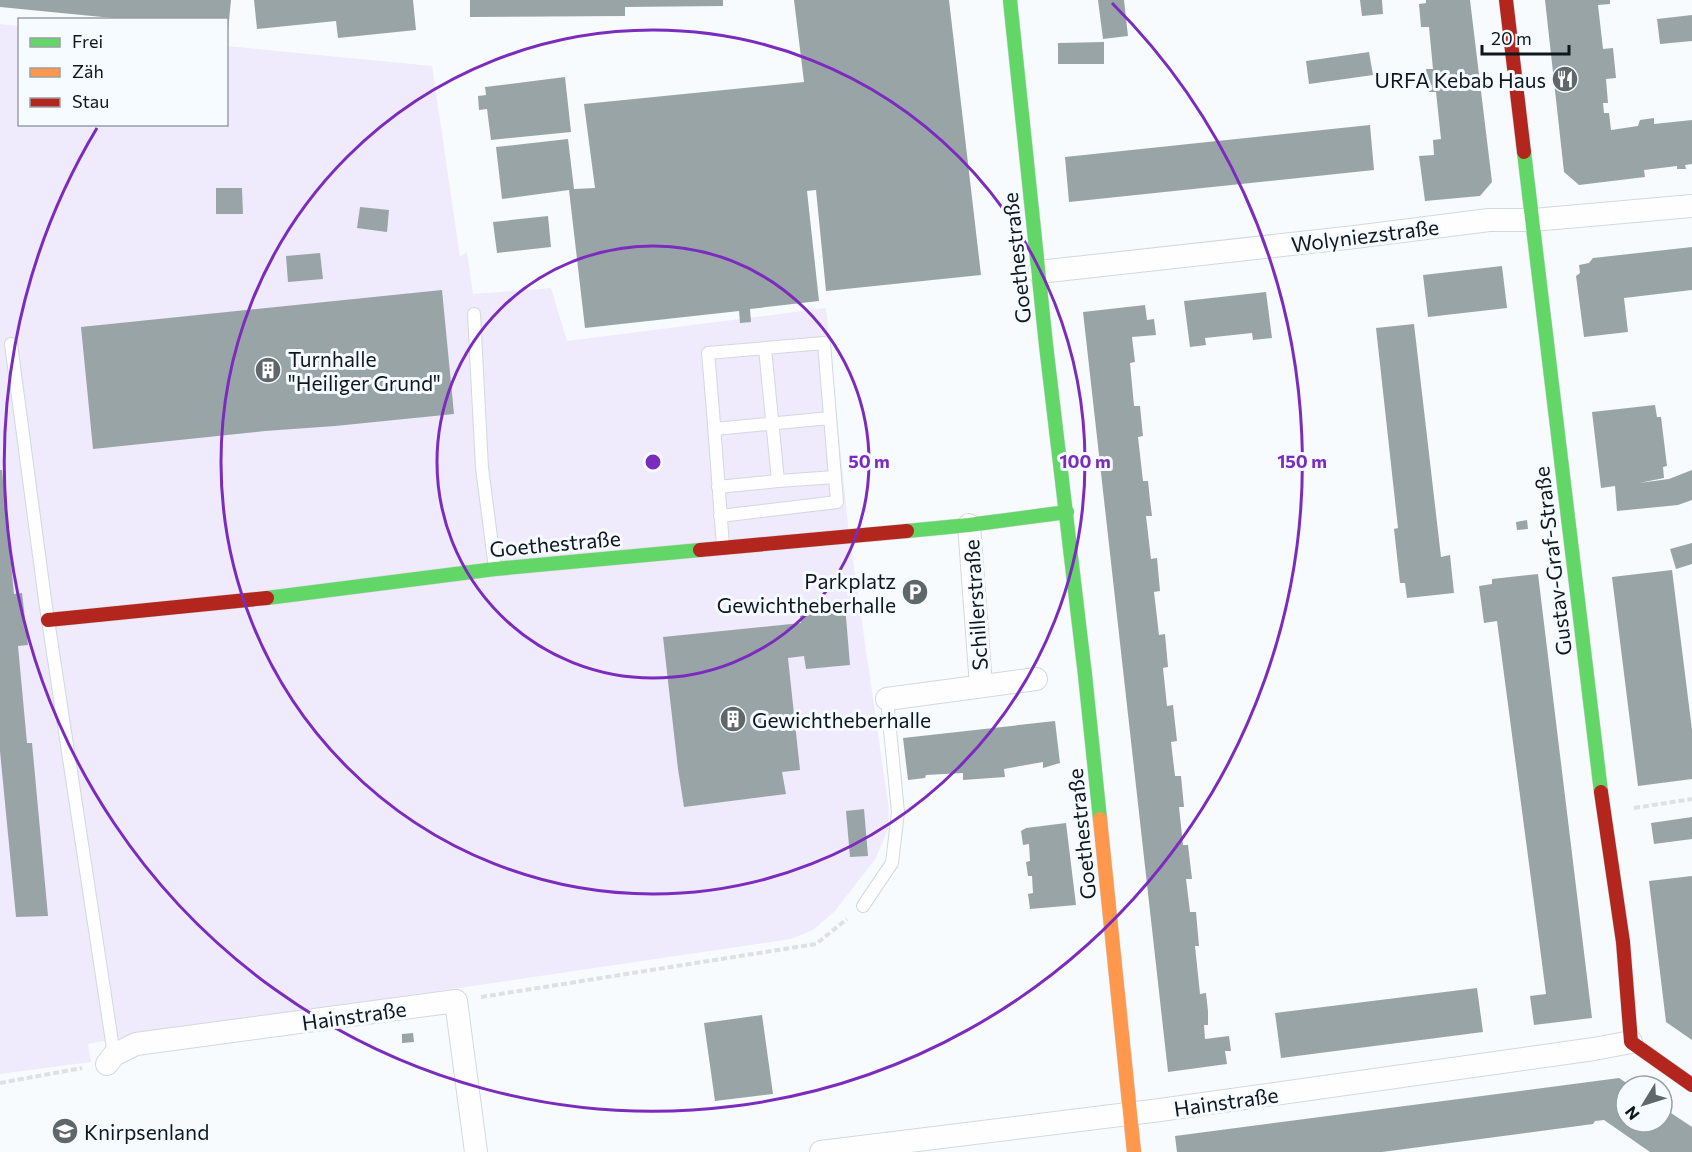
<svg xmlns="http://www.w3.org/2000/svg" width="1692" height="1152" font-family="Commissioner,sans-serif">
	<rect width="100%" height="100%" fill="#f8fbfd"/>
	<path fill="#efeafc" d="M0 24 19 26 20 124H226L227 46 432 66 460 257 467 252 473 294 551 288 567 341 826 308 848 525 889 810 888 829 876 858 835 911 813 930 791 939 120 1038 88 1044 91 1062 0 1074Z"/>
	<path fill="#99a4a6" d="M0 0H231L228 31H226V20H133L0 7Z
		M254 0H413L416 30 338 38 336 21 257 29Z
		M470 0H723V6L625 7V16L470 17Z
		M794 0H949L981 275 826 291 816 190 807 191 819 301 750 309 751 322 740 323 739 311 585 328 569 190 502 199 496 147 568 139 574 189 595 188 584 104 804 82Z
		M1098 0H1124L1128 36 1103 39Z
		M1360 0H1382L1383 14 1362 16Z
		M1426 0H1470L1492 182 1480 196 1425 201 1419 156 1434 155 1433 140 1441 139 1436 92H1429L1426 69H1433L1429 27H1421L1419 4 1426 3Z
		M1545 0H1610V4L1598 5 1603 49 1613 48 1616 78 1606 79 1608 103H1603L1604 113H1609L1611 130 1638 126 1640 120 1654 118V124L1692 120V164L1685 165 1686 169H1677V166L1644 170 1645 177 1579 185 1564 172Z
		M1692 15V41L1660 44 1657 19Z
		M1104 42V64H1058V43Z
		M1369 52 1373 75 1309 84 1306 61Z
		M565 77 571 132 491 140 487 109 479 110 478 96 486 95 485 87Z
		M1370 125 1374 170 1069 202 1065 157Z
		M216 188H242L243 214H216Z
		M360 207 389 210 387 232 357 228Z
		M548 216 551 247 497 253 493 222Z
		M1692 247V290L1624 298 1628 332 1584 337 1576 276 1580 273 1579 265 1589 263 1593 258Z
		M320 253 323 279 288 282 286 256Z
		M1502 266 1507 308 1428 317 1423 275Z
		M442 290 454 414 335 426 265 431 93 449 81 327Z
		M1266 292 1272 338 1253 340 1252 333 1205 338 1206 345 1190 347 1184 301Z
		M1145 305 1147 320 1154 319 1156 335 1132 337 1135 362 1130 363 1134 406H1140L1143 436 1138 437 1143 481H1148L1150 500 1152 516H1146L1151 559 1157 558 1160 591 1154 592 1159 635 1165 634 1168 667 1163 668 1167 706 1173 705 1177 741 1171 742 1175 776H1181L1184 807H1179L1183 845H1188L1192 879H1186L1190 912H1196L1199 946H1195L1200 994 1206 993 1208 1011V1025H1204L1205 1039 1229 1036 1231 1051H1225L1227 1064 1168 1072 1083 312Z
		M1414 324 1441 557 1450 555 1454 593 1407 598 1405 583H1400L1394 529 1398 528 1376 328Z
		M1655 405 1657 417H1661L1667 466 1663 467 1664 478 1639 483 1669 479 1692 470V500L1678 505 1617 511 1615 486 1601 488 1592 412Z
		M0 470H2L14 594 22 593 28 645 18 646 27 743H32L48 916 16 917 0 751Z
		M1527 520 1528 529 1517 530 1516 522Z
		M1692 543V564L1676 569 1670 549Z
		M1672 570 1692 730V779L1638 786 1612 577Z
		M1538 574 1592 1018 1534 1025 1530 996 1546 994 1534 902 1497 621 1484 623 1479 586 1492 584V579Z
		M845 605 850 665 806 669 804 656 788 658 800 770 782 772 786 794 684 807 678 769 663 637 801 623 799 610Z
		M1055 721 1060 763 1043 768V762L1004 769 1005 777 963 780V773L926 775 925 778 908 780 903 738Z
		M864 809 868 856 850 857 846 811Z
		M1692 817V839L1654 844 1651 823Z
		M1066 823 1076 905 1030 909 1028 894 1033 893 1032 876H1028L1026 862 1030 861 1029 844 1023 845 1021 831 1026 828Z
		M1692 876V1040L1666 1022 1649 881Z
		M1477 988 1483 1032 1281 1058 1275 1013Z
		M762 1015 773 1094 715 1101 704 1023Z
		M413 1033 414 1042 402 1043V1034Z
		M1619 1078 1631 1086H1626V1122H1662V1107L1692 1127V1152H1650L1604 1120 1595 1121 1593 1124 1382 1152H1177L1175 1136Z"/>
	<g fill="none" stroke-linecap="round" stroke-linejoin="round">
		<defs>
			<path id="lane" d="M474 314 482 468 495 568
				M11 344 45 600 114 1055
				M715 429 830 418
				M778 481 835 477
				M718 487 778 481 765 348
				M720 516 837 502 824 343 708 353C714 417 718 481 723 546
				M863 906 892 863 898 812 887 699"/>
			<path id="street" d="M1039 272 1355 237 1489 220H1533L1692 206
				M969 525 981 686
				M887 699 1036 679
				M107 1064 114 1055 136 1044 456 1001 476 1152
				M821 1152 1160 1110 1594 1049 1631 1042"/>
			<path id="fast" d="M1010 0 1046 345 1085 675 1100 819
				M1524 152 1601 792
				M907 531 969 525 1067 512
				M267 598 495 569 700 550"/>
			<path id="slow" d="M1100 819 1134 1152"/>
			<path id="jam" d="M1506 0 1524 152
				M700 550 907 531
				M48 620 267 598
				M1601 792 1623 942 1631 1042 1692 1085"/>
		</defs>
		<use href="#lane" stroke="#d2d9dd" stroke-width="14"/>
		<use href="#street" stroke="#d2d9dd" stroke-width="24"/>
		<use href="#fast" stroke="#d2d9dd" stroke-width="15"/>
		<use href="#slow" stroke="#d2d9dd" stroke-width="15"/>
		<use href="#jam" stroke="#d2d9dd" stroke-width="15"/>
		<path stroke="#dee0e1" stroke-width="4" stroke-dasharray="6 3" stroke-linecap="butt" d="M1634 808 1692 799
			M481 997 816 944 847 919
			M0 1083 82 1068"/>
		<use href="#lane" stroke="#fefeff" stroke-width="12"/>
		<use href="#street" stroke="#fefeff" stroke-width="22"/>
		<use href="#fast" stroke="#63d668" stroke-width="14"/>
		<use href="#slow" stroke="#ff974d" stroke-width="14"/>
		<use href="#jam" stroke="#b3261e" stroke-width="14"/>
	</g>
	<g fill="none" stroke="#7b2cbf" stroke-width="3">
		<circle cx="653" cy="462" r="216"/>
		<circle cx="653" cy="462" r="432"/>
		<path d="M1112 3A649 649 0 1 1 97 128"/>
	</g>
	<defs>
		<symbol id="restaurant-disc" viewBox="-11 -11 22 22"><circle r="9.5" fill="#5f676b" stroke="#f6fbff"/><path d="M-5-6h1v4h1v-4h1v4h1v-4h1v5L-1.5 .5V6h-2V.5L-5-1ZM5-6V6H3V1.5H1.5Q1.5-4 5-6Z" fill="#fff"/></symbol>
		<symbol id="building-disc" viewBox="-11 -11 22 22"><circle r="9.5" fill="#5f676b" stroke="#f6fbff"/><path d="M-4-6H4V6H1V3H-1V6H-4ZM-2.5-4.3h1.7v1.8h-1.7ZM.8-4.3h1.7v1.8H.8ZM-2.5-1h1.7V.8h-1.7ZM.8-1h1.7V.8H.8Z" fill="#fff"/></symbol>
		<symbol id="parking-disc" viewBox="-11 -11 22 22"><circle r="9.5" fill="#5f676b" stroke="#f6fbff"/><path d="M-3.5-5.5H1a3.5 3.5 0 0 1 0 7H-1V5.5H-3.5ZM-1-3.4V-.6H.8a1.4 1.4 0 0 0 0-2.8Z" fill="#fff"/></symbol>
		<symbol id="school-disc" viewBox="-11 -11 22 22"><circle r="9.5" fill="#5f676b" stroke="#f6fbff"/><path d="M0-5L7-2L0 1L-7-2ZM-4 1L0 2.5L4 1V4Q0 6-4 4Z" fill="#fff"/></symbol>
	</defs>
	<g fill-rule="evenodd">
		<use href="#restaurant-disc" x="1550" y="64" width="30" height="30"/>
		<use href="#building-disc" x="253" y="355" width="30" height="30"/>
		<use href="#parking-disc" x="900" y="577" width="30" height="30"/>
		<use href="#building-disc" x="718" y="704" width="30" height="30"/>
		<use href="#school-disc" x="50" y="1116" width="30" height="30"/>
	</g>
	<g text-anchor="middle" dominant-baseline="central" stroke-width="6" stroke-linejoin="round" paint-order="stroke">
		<g font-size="21" fill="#0d171d" stroke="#f6fbff" text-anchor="start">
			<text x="1546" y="79" text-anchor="end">URFA Kebab Haus</text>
			<text x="288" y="358">Turnhalle<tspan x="288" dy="24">"Heiliger Grund"</tspan></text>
			<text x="896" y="580" text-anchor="end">Parkplatz<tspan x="896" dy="24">Gewichtheberhalle</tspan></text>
			<text x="752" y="719">Gewichtheberhalle</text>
			<text x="84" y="1131">Knirpsenland</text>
		</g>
		<g font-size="21" fill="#0d171d" stroke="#f6fbff">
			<text transform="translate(1365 235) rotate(-7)">Wolyniezstraße</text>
			<text transform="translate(1016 258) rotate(-96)">Goethestraße</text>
			<text transform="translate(555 543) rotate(-5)">Goethestraße</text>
			<text transform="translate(1552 561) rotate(-97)">Gustav-Graf-Straße</text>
			<text transform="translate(975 605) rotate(-94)">Schillerstraße</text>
			<text transform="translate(1081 834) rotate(-96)">Goethestraße</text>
			<text transform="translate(354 1015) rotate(-8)">Hainstraße</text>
			<text transform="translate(1226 1101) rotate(-8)">Hainstraße</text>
		</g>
	</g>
	<circle cx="653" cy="462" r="9" fill="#7b2cbf" stroke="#f6fbff" stroke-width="3"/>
	<g font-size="18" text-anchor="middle" font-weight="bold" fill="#7b2cbf" stroke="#f6fbff" stroke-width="6" stroke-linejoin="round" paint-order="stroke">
		<text x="869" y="468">50 m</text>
		<text x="1085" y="468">100 m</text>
		<text x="1302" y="468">150 m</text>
	</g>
	<rect x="18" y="18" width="210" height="108" fill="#f6fbff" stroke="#99a0a5" stroke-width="1.5"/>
	<rect x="30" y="38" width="30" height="9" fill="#63d668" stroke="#99a0a5" stroke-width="1.5"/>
	<text x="72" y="48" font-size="18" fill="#0d171d">Frei</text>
	<rect x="30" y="68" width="30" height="9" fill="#ff974d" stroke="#99a0a5" stroke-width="1.5"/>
	<text x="72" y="78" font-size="18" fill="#0d171d">Zäh</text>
	<rect x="30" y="98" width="30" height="9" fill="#b3261e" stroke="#99a0a5" stroke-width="1.5"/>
	<text x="72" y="108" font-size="18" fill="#0d171d">Stau</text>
	<g transform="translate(1644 1104) rotate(232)"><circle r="28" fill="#f6fbff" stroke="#99a0a5" stroke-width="1.5"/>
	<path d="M0-4.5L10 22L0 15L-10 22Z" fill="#5f676b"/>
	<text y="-9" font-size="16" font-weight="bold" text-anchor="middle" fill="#0d171d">N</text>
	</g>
	<path d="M1482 45v9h87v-9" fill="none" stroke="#0d171d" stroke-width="3"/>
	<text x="1491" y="45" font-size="18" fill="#0d171d" stroke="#f6fbff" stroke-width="4.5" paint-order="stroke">20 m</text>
</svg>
